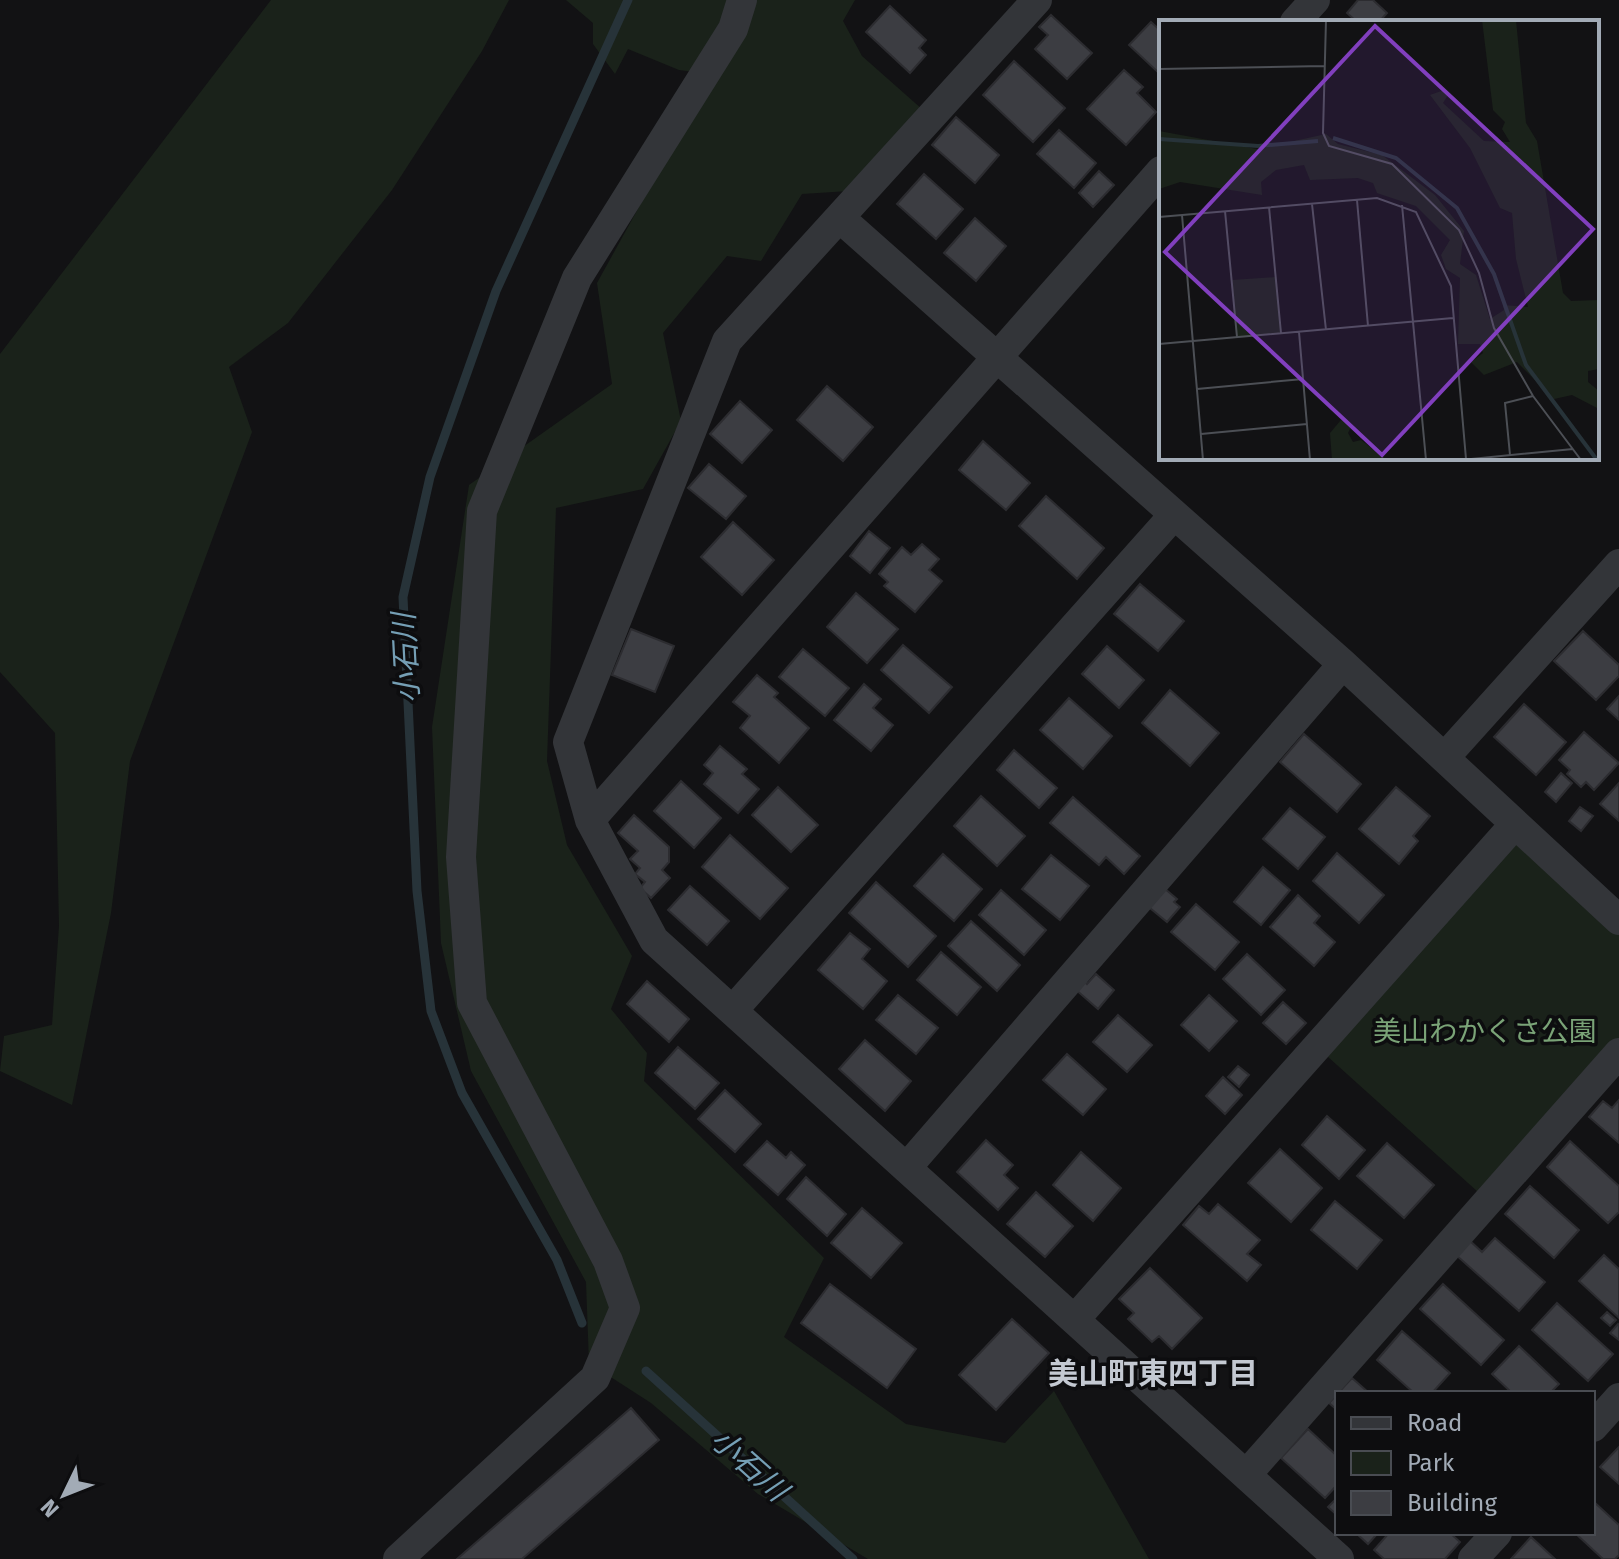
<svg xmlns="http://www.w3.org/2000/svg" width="1619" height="1559" font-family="'Fira Sans','Noto Sans JP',sans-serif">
	<rect width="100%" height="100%" fill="#121214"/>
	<path fill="#1a221a" d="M271 0H509L482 51 392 190 288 323 229 367 252 432 130 761 111 913 72 1105 0 1071 4 1036 52 1025 59 926 55 733 0 672V354Z
		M566 0H855L843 21 862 56 923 110 849 191 802 194 761 261 727 256 663 333 681 421 643 489 556 508 547 761 567 845 632 956 611 1009 647 1053 644 1081 824 1258 784 1337 906 1424 1005 1443 1054 1391 1149 1559H868L758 1494 651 1403 589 1363 586 1282 471 1071 441 943 432 727 469 485 612 384 597 283 671 149 718 75 679 70 628 49 615 74 593 44V23Z
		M1515 824 1619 920V1053L1488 1201 1317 1047Z"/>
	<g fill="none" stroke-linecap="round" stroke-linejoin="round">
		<path stroke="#273339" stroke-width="9" d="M582 1323 557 1260 462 1093 431 1011 417 891 403 597 430 477 496 291 628 0
			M646 1371 853 1559"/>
	</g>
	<path fill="#3c3d42" stroke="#2c2c30" stroke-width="2" d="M1358 0H1373L1387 13 1379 22H1357L1347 13Z
		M890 6 926 40 919 48 926 55 910 73 866 32Z
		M1051 15 1092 53 1067 79 1035 49 1048 35 1039 27Z
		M1151 22 1161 31V75L1129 45Z
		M1014 61 1065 108 1033 142 983 95Z
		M1124 70 1143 87 1137 93 1156 112 1126 145 1087 109Z
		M956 117 999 155 975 183 932 145Z
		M1059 130 1096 163 1074 188 1037 154Z
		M1099 171 1114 185 1093 207 1079 193Z
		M924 174 963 209 936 239 897 204Z
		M975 218 1006 246 976 281 944 253Z
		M827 386 873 427 843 461 797 420Z
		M740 401 772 430 742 463 710 434Z
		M983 441 1030 483 1006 510 959 470Z
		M709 464 746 496 726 519 688 488Z
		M1046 496 1104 548 1077 579 1019 526Z
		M733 522 774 560 742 595 701 557Z
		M869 531 890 548 870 573 850 556Z
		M922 544 939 559 929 570 942 581 915 612 884 586 888 582 879 574 902 547 911 555Z
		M1140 584 1184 621 1158 651 1114 614Z
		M856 593 898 629 867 663 827 627Z
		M631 629 674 646 655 692 612 675Z
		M1583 631 1619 665V676L1596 700 1554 661Z
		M903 645 952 687 929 713 881 670Z
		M1107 646 1144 680 1119 708 1082 674Z
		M803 649 849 688 825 716 779 677Z
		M757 675 778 693 774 697 809 728 779 763 740 728 750 716 733 702Z
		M864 684 881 699 873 708 893 725 871 751 834 720Z
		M1170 690 1219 733 1190 766 1142 723Z
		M1619 696V720L1607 709Z
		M1069 698 1112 736 1083 769 1040 730Z
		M1524 704 1566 742 1536 775 1494 737Z
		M1584 732 1619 763 1594 790 1586 782 1581 787 1567 774 1570 770 1559 760Z
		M1304 734 1361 784 1337 812 1280 762Z
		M720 746 747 769 742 774 759 789 738 813 704 784 713 773 704 765Z
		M1014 750 1057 788 1039 808 997 770Z
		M1561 773 1572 783 1556 802 1545 792Z
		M681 781 721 818 694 848 654 811Z
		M1619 783V821L1600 804Z
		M778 787 818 825 791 852 752 815Z
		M1396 787 1430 816 1413 836 1418 841 1399 864 1359 829Z
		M981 796 1025 836 997 866 954 826Z
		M1073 797 1140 856 1124 874 1106 857 1099 865 1050 823Z
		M1580 807 1593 816 1581 831 1569 821Z
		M1290 808 1325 837 1298 869 1263 839Z
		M634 815 669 847V862L662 870 670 878 651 898 640 888 645 882 635 874 640 868 630 859 638 851 618 833Z
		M730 835 788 888 760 919 702 867Z
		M1337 853 1384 895 1359 923 1313 881Z
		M943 854 982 889 954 921 914 886Z
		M1051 855 1089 886 1060 920 1022 889Z
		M1263 867 1290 890 1261 925 1234 902Z
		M876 882 936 936 908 967 849 913Z
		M690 886 729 921 707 945 668 910Z
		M1164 888 1177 899 1174 902 1180 907 1167 922 1145 904Z
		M1001 890 1046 930 1024 955 979 915Z
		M1298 895 1320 916 1314 923 1335 942 1314 966 1270 927Z
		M1196 904 1239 942 1215 970 1171 932Z
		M971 921 1020 965 997 991 948 946Z
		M850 933 870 949 862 959 887 981 863 1009 818 970Z
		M941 952 981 987 957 1015 917 980Z
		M1247 954 1285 990 1261 1015 1223 979Z
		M1096 974 1114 990 1098 1009 1075 989 1083 980 1087 984Z
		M647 981 689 1019 669 1042 627 1004Z
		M898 995 938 1028 916 1054 876 1020Z
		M1209 995 1237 1021 1209 1051 1181 1025Z
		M1283 1002 1306 1023 1286 1044 1263 1023Z
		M1118 1015 1152 1045 1127 1072 1093 1042Z
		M865 1040 911 1081 885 1111 839 1069Z
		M678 1047 719 1083 695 1109 655 1073Z
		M1067 1054 1106 1089 1083 1115 1043 1080Z
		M1238 1066 1249 1075 1239 1087 1228 1077Z
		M1223 1077 1242 1095 1225 1114 1206 1096Z
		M725 1090 761 1124 735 1152 698 1119Z
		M1619 1100V1143L1589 1117 1603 1101 1612 1108Z
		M1327 1116 1365 1150 1339 1179 1302 1145Z
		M986 1140 1013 1165 1004 1175 1018 1188 998 1210 957 1172Z
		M767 1141 786 1158 791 1152 805 1165 778 1195 744 1165Z
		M1570 1141 1619 1186V1212L1608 1223 1547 1167Z
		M1387 1143 1434 1185 1404 1218 1357 1176Z
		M1280 1149 1322 1188 1291 1222 1248 1183Z
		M1081 1152 1121 1188 1093 1221 1053 1185Z
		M806 1177 846 1214 827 1236 787 1199Z
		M1530 1186 1579 1230 1554 1258 1505 1214Z
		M1036 1192 1073 1226 1045 1257 1007 1224Z
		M1335 1201 1382 1240 1357 1269 1311 1230Z
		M1218 1204 1260 1240 1247 1254 1261 1265 1247 1281 1183 1225 1199 1206 1209 1214Z
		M862 1208 902 1243 871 1278 831 1243Z
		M1495 1238 1545 1282 1519 1311 1456 1255 1469 1240 1482 1252Z
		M1604 1255 1619 1269V1318L1579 1281Z
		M1150 1268 1202 1318 1172 1349 1159 1336 1152 1342 1128 1319 1134 1313 1119 1299Z
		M830 1284 916 1349 887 1388 801 1323Z
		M1443 1284 1504 1340 1481 1365 1420 1309Z
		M1557 1303 1613 1354 1588 1381 1532 1330Z
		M1607 1312 1616 1320 1610 1326 1601 1318Z
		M1012 1319 1049 1353 996 1410 959 1375Z
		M1618 1324 1619 1325V1340L1610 1333Z
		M1402 1331 1450 1373 1432 1393H1414L1377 1360Z
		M1519 1346 1559 1384 1550 1393H1512L1492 1374Z
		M1352 1378 1369 1393H1338Z
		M1337 1394V1410L1329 1403Z
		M631 1408 659 1440 522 1559H457Z
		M1308 1429 1337 1456V1485L1325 1498 1281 1458Z
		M1619 1447V1484L1600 1467Z
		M1337 1498V1515L1328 1507Z
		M1593 1501 1619 1525V1555L1615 1559H1603L1575 1533H1593Z
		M1356 1533H1378L1368 1544Z
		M1389 1533H1450L1460 1542 1445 1559H1384L1374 1550Z
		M1531 1537 1555 1559H1511Z"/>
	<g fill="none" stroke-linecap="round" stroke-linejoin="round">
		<path stroke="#333539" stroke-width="30" d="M1037 0 727 341 568 742 590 820 654 940 1339 1559
			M1295 22 1315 0
			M840 218 1343 664 1619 920
			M1445 757 1619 564
			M590 820 1161 171
			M733 1010 1173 516
			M908 1166 1343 664
			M1075 1319 1515 824
			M1593 1427 1619 1398
			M1246 1475 1619 1053
			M398 1559 595 1378 625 1308 608 1261 472 1003 461 857 482 511 577 278 733 29 742 0
			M1473 1559 1497 1533"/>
	</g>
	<g text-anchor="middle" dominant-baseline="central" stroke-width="7" stroke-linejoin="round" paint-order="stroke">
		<g font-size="28" fill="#7aa377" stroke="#0d0d0f">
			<text x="1485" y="1031">美山わかくさ公園</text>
		</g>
		<g font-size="30" font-style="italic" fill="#759fb5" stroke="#0d0d0f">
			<text transform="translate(406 658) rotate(-93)">小石川</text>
			<text transform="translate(749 1465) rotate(42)">小石川</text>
		</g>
		<g font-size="30" font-weight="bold" fill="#c4c9d2" stroke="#0d0d0f">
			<text x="1153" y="1374">美山町東四丁目</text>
		</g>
	</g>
	<g transform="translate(1159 20)">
		<rect width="440" height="440" fill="#121214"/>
		<path d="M323 0H357L367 103 378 121 404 273 412 281 440 280V349L429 351V362L440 371V389L413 375 395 379 358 342 325 355 312 342 324 333 321 324H299L301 258 287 249 282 235 291 220 257 186 218 173 214 163 199 158 151 160 145 145 117 150 102 162 103 175 21 162 0 169V111L98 129 167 114 179 124 223 135 276 175 305 211 301 244 317 255 331 299 345 290 344 285 369 287 357 239 353 193 341 188 311 128 271 75 285 70 289 75 284 83 325 121 351 122 343 109 346 102 334 90ZM117 257 122 313 78 317 73 260ZM182 400 193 405 189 413 194 422 202 420 228 440H173L171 413Z" fill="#1a221a"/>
		<path fill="none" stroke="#273339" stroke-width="4" d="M174 118 237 138 298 188 335 254 367 345 438 440M0 119 99 126 159 121"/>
		<path fill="none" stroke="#4c4f55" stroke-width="2" d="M167 0 164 113 170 126 233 144 300 210 320 253 335 308 374 376 422 440M0 49 165 46M198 180 209 306M153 184 167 310M243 185 267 440M110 187 122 313M66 191 78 317M23 195 44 440M0 197 218 178 257 192 292 266 307 439M140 312 151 440M0 324 294 298M38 369 144 359M42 414 148 404M351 435 346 383 374 376M302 440 414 429"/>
		<path fill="#813fbe" fill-opacity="0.15" stroke="#813fbe" stroke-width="4" d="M216 6 434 209 223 435 6 232Z"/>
		<rect width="440" height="440" fill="none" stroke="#a2abb6" stroke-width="4"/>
	</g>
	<rect x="1335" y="1391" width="260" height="144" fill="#0d0d0f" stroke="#494c52" stroke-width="2"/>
	<rect x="1351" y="1417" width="40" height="12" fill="#333539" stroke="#494c52" stroke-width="2"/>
	<text x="1407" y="1431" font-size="24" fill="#a2abb6">Road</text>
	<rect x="1351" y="1451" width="40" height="24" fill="#1a221a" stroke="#494c52" stroke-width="2"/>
	<text x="1407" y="1471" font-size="24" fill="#a2abb6">Park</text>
	<rect x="1351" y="1491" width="40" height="24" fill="#3c3d42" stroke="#494c52" stroke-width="2"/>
	<text x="1407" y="1511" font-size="24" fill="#a2abb6">Building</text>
	<g transform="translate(64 1495) rotate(227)" stroke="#0d0d0f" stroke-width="6" paint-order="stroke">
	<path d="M0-6L14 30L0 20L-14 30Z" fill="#a2abb6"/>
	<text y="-12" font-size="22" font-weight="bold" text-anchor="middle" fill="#a2abb6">N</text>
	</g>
</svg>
